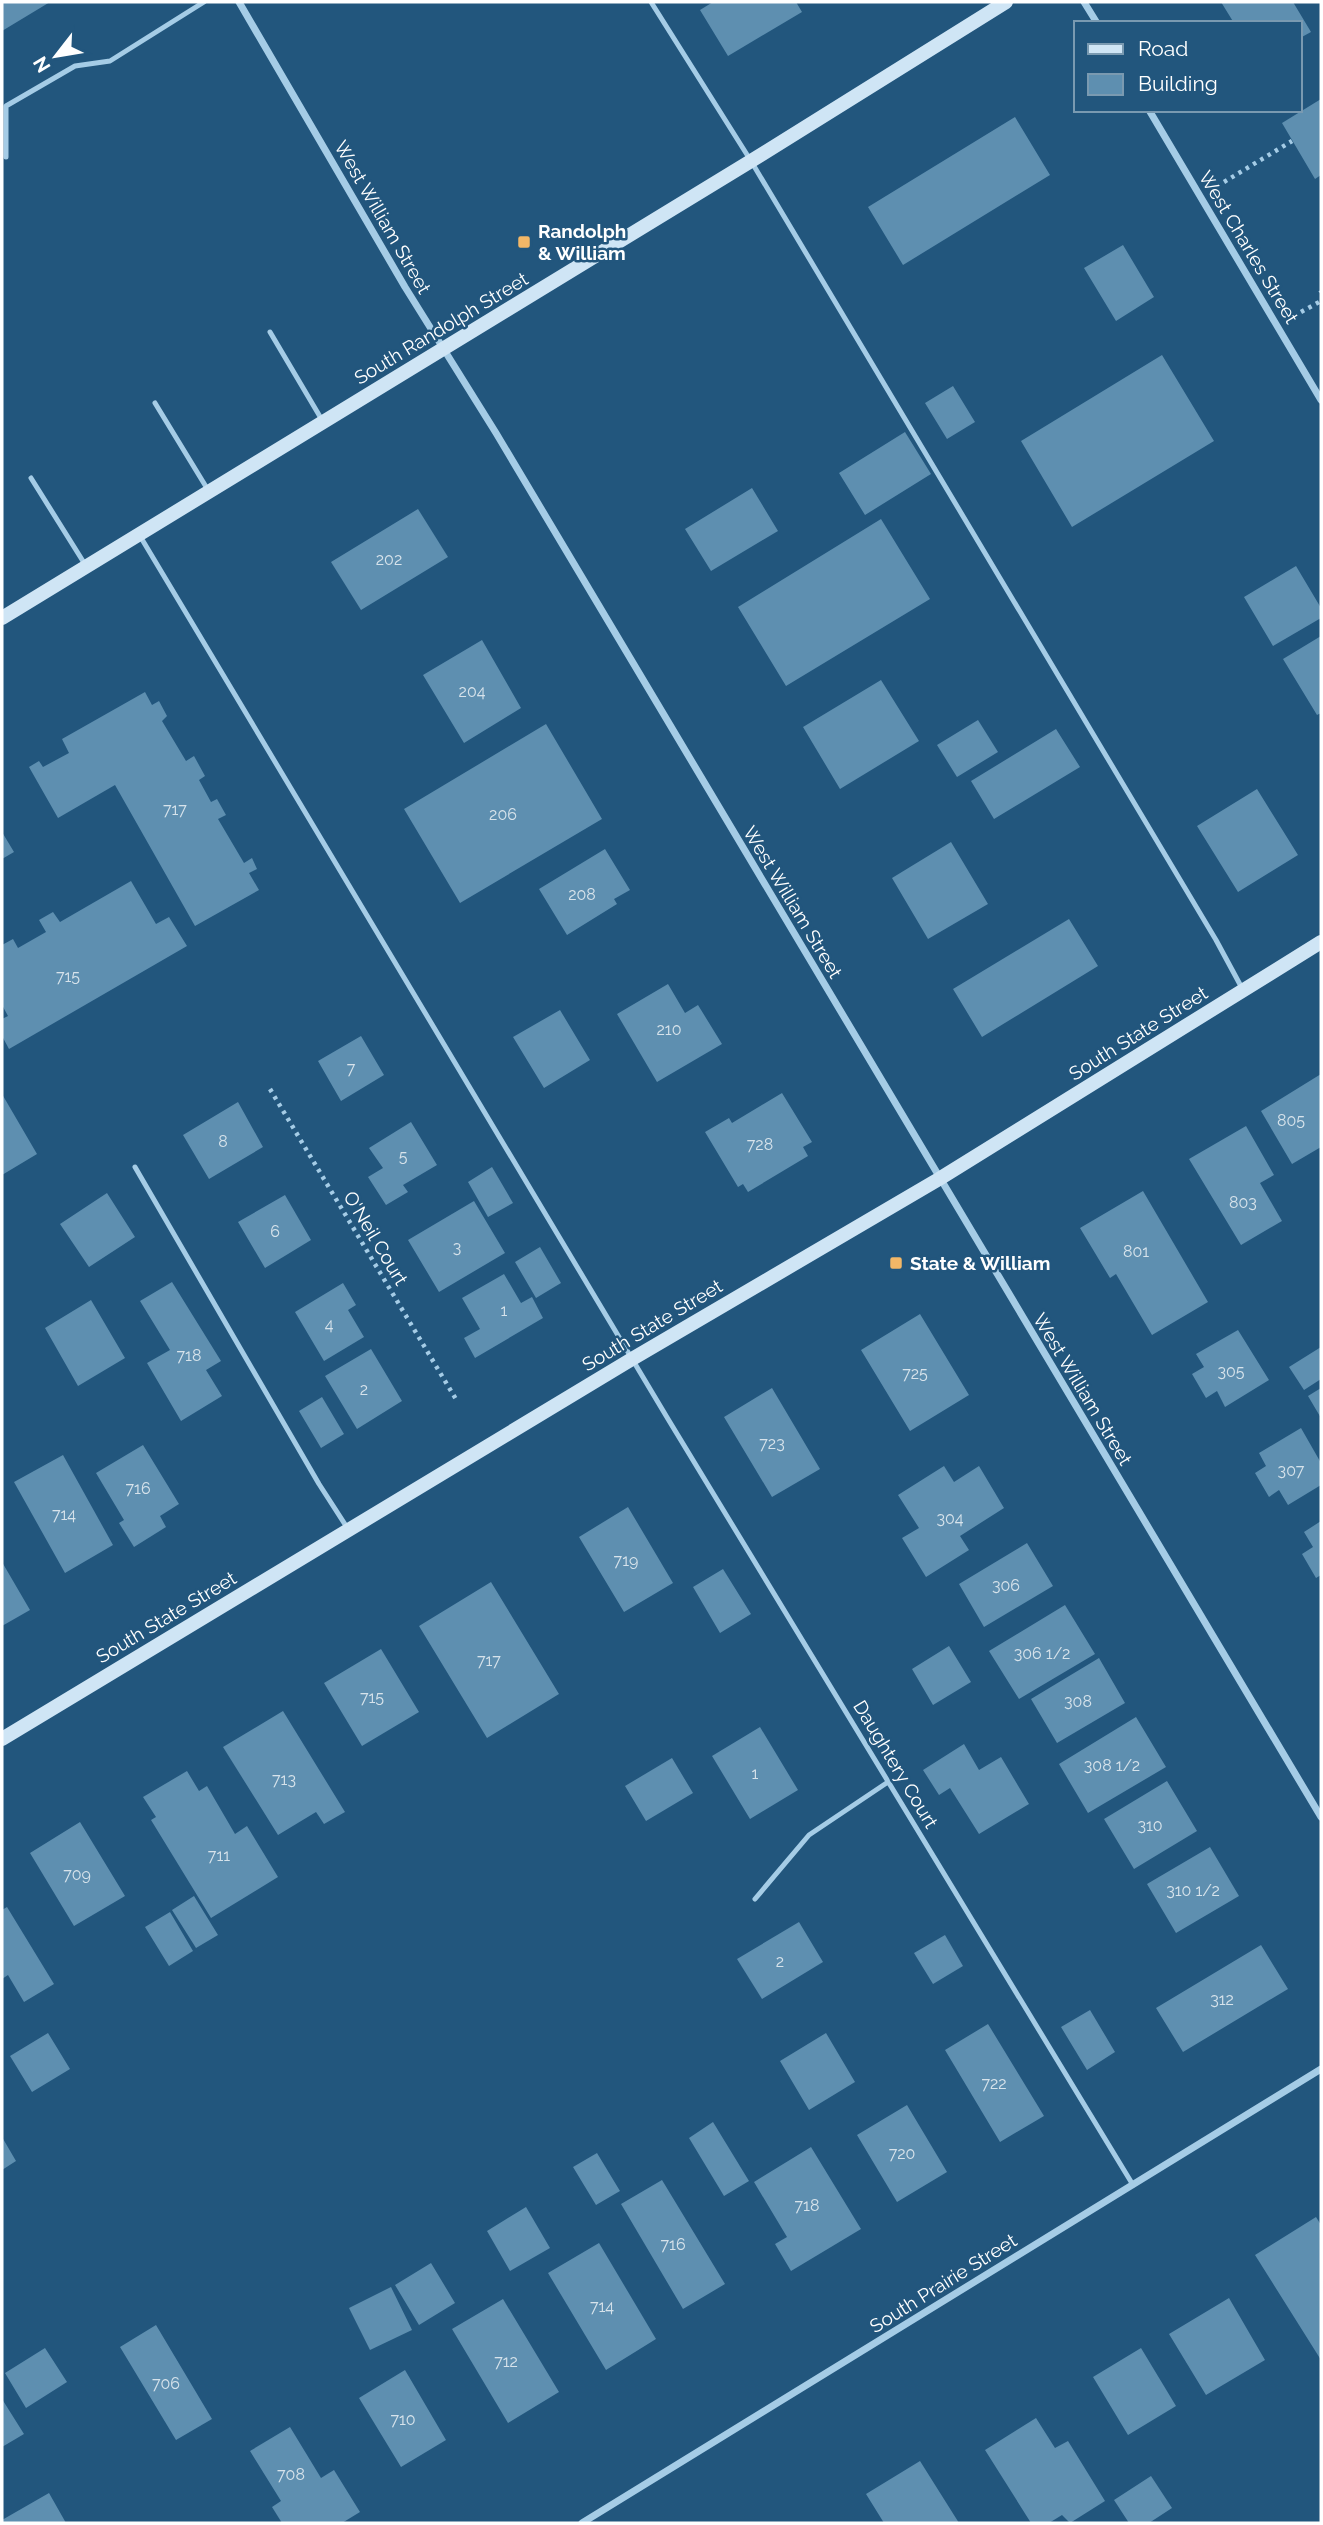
<svg xmlns="http://www.w3.org/2000/svg" width="1323" height="2525" font-family="Raleway,sans-serif">
	<rect width="100%" height="100%" fill="#22567d"/>
	<path fill="#5e8fb0" d="M2 2H50L2 31Z
		M713 2H796L802 12 728 56 700 10Z
		M1221 2H1293L1311 32 1300 38V23H1234Z
		M1321 99V175L1315 179 1282 123Z
		M1015 117 1050 175 903 265 868 207Z
		M1123 245 1154 297 1116 321 1084 268Z
		M1162 355 1214 441 1072 527 1021 441Z
		M953 386 975 422 947 439 925 403Z
		M905 432 931 474 865 515 839 473Z
		M752 488 778 531 711 571 685 529Z
		M418 509 448 557 361 610 331 562Z
		M881 519 930 599 786 686 738 607Z
		M1296 566 1321 608V618L1273 646 1244 597Z
		M1321 636V713L1317 715 1283 659Z
		M482 640 521 708 464 743 423 675Z
		M881 680 919 741 840 789 803 727Z
		M145 692 152 705 159 701 167 716 162 721 186 761 194 756 205 776 199 780 211 802 217 799 226 815 218 819 244 863 252 858 257 869 249 873 259 890 195 926 115 785 58 818 29 767 39 761 43 767 69 753 62 739Z
		M978 720 998 752 957 777 937 745Z
		M546 724 602 819 460 903 404 809Z
		M1056 729 1080 767 994 819 971 781Z
		M1257 789 1298 855 1238 892 1197 826Z
		M2 832 14 852 2 859Z
		M951 842 988 904 928 939 892 878Z
		M605 849 630 890 614 899 617 904 567 935 539 889Z
		M131 881 156 924 169 917 187 946 9 1049 2 1036V1019L8 1016 2 1005V945L13 939 18 948 46 932 39 920 53 912 60 922Z
		M1069 919 1098 966 982 1037 953 989Z
		M668 984 685 1013 698 1005 722 1044 657 1082 617 1014Z
		M560 1010 590 1060 544 1088 513 1037Z
		M361 1036 384 1075 341 1101 318 1061Z
		M1321 1074V1147L1292 1164 1261 1111Z
		M782 1093 812 1142 803 1147 808 1156 748 1192 743 1184 738 1187 705 1132 729 1118 732 1123Z
		M2 1094 37 1154 2 1175Z
		M238 1102 263 1147 209 1179 183 1135Z
		M411 1122 437 1165 403 1185 408 1192 386 1205 368 1177 383 1168 369 1148Z
		M1246 1126 1274 1175 1260 1183 1282 1221 1241 1245 1189 1159Z
		M492 1167 513 1203 488 1217 468 1182Z
		M1143 1191 1208 1302 1152 1335 1116 1274 1110 1278 1080 1228Z
		M107 1193 135 1237 89 1267 60 1224Z
		M285 1195 311 1240 265 1268 238 1222Z
		M474 1201 505 1253 439 1292 408 1240Z
		M540 1247 561 1283 536 1298 515 1262Z
		M504 1274 521 1303 532 1297 543 1318 475 1358 464 1338 480 1329 462 1298Z
		M172 1282 221 1361 206 1370 222 1396 181 1421 147 1363 170 1350 140 1301Z
		M343 1283 356 1305 348 1310 364 1337 324 1361 295 1312Z
		M91 1300 125 1358 78 1386 45 1328Z
		M920 1314 969 1395 910 1431 861 1350Z
		M1238 1330 1269 1380 1225 1407 1217 1391 1206 1398 1192 1374 1204 1367 1196 1354Z
		M1321 1347V1379L1304 1390 1289 1367Z
		M371 1349 402 1401 357 1429 325 1376Z
		M772 1388 820 1469 772 1497 724 1417Z
		M1321 1388V1418L1308 1396Z
		M322 1397 344 1434 321 1448 299 1411Z
		M1301 1428 1321 1463V1485L1288 1505 1279 1490 1269 1497 1255 1473 1266 1466 1259 1453Z
		M143 1445 179 1504 160 1516 166 1527 134 1547 119 1523 124 1520 96 1473Z
		M63 1455 113 1545 65 1573 14 1482Z
		M944 1466 954 1482 979 1466 1004 1508 960 1536 969 1550 926 1577 902 1538 919 1528 898 1495Z
		M628 1507 673 1583 624 1612 579 1537Z
		M1321 1521V1575L1316 1578 1302 1554 1313 1547 1304 1532Z
		M1027 1543 1053 1586 984 1627 959 1584Z
		M2 1562 30 1610 2 1626Z
		M723 1569 751 1614 720 1633 693 1587Z
		M491 1582 559 1694 487 1738 419 1626Z
		M1065 1605 1095 1654 1019 1699 989 1651Z
		M949 1646 971 1682 933 1705 912 1669Z
		M381 1649 419 1712 362 1746 324 1683Z
		M1099 1658 1125 1703 1057 1743 1031 1699Z
		M283 1711 345 1812 324 1824 316 1812 278 1835 223 1747Z
		M1136 1717 1166 1767 1088 1813 1059 1764Z
		M760 1727 798 1790 750 1819 712 1756Z
		M964 1744 979 1770 1001 1757 1029 1804 979 1834 950 1788 939 1795 923 1770Z
		M672 1758 693 1793 646 1821 625 1786Z
		M187 1771 199 1791 207 1786 235 1834 247 1826 278 1877 211 1918 151 1820 156 1817 143 1797Z
		M1167 1781 1197 1831 1134 1869 1104 1819Z
		M80 1822 125 1896 74 1926 30 1853Z
		M1210 1847 1239 1896 1176 1933 1147 1884Z
		M194 1896 218 1935 196 1948 172 1910Z
		M7 1907 54 1984 24 2002 8 1975 2 1979V1910Z
		M170 1912 193 1951 169 1966 145 1927Z
		M799 1922 823 1962 762 1999 737 1959Z
		M945 1935 963 1966 933 1984 914 1953Z
		M1261 1945 1288 1989 1183 2052 1156 2008Z
		M1090 2010 1115 2052 1087 2070 1061 2027Z
		M988 2024 1044 2116 1000 2142 945 2050Z
		M48 2033 70 2069 32 2092 10 2056Z
		M826 2033 855 2082 809 2110 780 2061Z
		M907 2105 947 2172 897 2202 857 2135Z
		M713 2122 749 2181 724 2196 689 2138Z
		M2 2137 16 2161 2 2170Z
		M811 2147 861 2229 791 2271 775 2244 787 2237 754 2182Z
		M597 2153 620 2191 596 2205 573 2167Z
		M662 2180 725 2284 683 2309 621 2204Z
		M526 2207 550 2248 510 2271 487 2231Z
		M1316 2217 1321 2225V2360L1255 2255Z
		M599 2243 656 2339 606 2370 548 2273Z
		M431 2263 455 2303 419 2325 395 2285Z
		M391 2287 412 2330 370 2350 349 2308Z
		M1229 2298 1265 2360 1206 2395 1169 2334Z
		M503 2299 559 2392 508 2423 452 2329Z
		M156 2325 212 2419 176 2440 120 2347Z
		M45 2348 67 2382 26 2408 5 2373Z
		M1141 2348 1176 2406 1128 2435 1093 2377Z
		M405 2370 446 2440 401 2467 359 2398Z
		M2 2399 24 2434 2 2447Z
		M1036 2418 1055 2448 1068 2441 1105 2501 1070 2523 1062 2515 1049 2523H1031L985 2450Z
		M290 2427 321 2478 334 2470 360 2512 342 2523H282L272 2507 281 2501 250 2451Z
		M920 2461 959 2523H884L866 2494Z
		M1151 2476 1172 2508 1149 2523H1129L1114 2500Z
		M49 2493 66 2523H2V2520Z"/>
	<g fill="none" stroke-linecap="round" stroke-linejoin="round">
		<path stroke="#a5cce6" stroke-width="4.5" stroke-dasharray="3.5 5" stroke-linecap="butt" d="M1224 182 1292 141
			M1320 293 1321 292
			M1301 312 1321 301
			M270 1089 457 1401"/>
		<path stroke="#a5cce6" stroke-width="5" d="M651 2 751 161 1216 940 1243 990
			M6 157V106L75 66 110 61 204 2
			M270 332 322 420
			M155 403 208 490
			M31 478 86 566
			M140 536 668 1419 1133 2185
			M135 1167 319 1484 348 1529
			M755 1899 809 1835 888 1782"/>
		<path stroke="#a5cce6" stroke-width="7" d="M239 2 405 287 496 433 1321 1817
			M1084 2 1097 23
			M1149 110 1321 400
			M582 2523 1321 2069"/>
		<path stroke="#cfe5f5" stroke-width="14" d="M2 618 751 161 1006 2
			M2 1739 632 1359 939 1179 1321 942"/>
	</g>
	<g fill="#f2b767" stroke="#22567d" stroke-width="2.5">
		<rect x="517" y="235" width="14" height="14" rx="3.5"/>
		<rect x="889" y="1256" width="14" height="14" rx="3.5"/>
	</g>
	<g text-anchor="middle" dominant-baseline="central" stroke-width="5" stroke-linejoin="round" paint-order="stroke">
		<g font-size="16" fill="#d7e3eb">
			<text x="389" y="559">202</text>
			<text x="472" y="691">204</text>
			<text x="175" y="809">717</text>
			<text x="503" y="814">206</text>
			<text x="582" y="894">208</text>
			<text x="68" y="976">715</text>
			<text x="669" y="1029">210</text>
			<text x="351" y="1068">7</text>
			<text x="1291" y="1120">805</text>
			<text x="223" y="1141">8</text>
			<text x="760" y="1144">728</text>
			<text x="403" y="1156">5</text>
			<text x="1243" y="1202">803</text>
			<text x="275" y="1231">6</text>
			<text x="457" y="1247">3</text>
			<text x="1136" y="1251">801</text>
			<text x="504" y="1310">1</text>
			<text x="329" y="1324">4</text>
			<text x="189" y="1355">718</text>
			<text x="1231" y="1371">305</text>
			<text x="915" y="1373">725</text>
			<text x="364" y="1389">2</text>
			<text x="772" y="1443">723</text>
			<text x="1291" y="1470">307</text>
			<text x="138" y="1488">716</text>
			<text x="64" y="1514">714</text>
			<text x="950" y="1518">304</text>
			<text x="626" y="1560">719</text>
			<text x="1006" y="1585">306</text>
			<text x="1042" y="1653">306 1/2</text>
			<text x="489" y="1660">717</text>
			<text x="372" y="1697">715</text>
			<text x="1078" y="1701">308</text>
			<text x="1112" y="1765">308 1/2</text>
			<text x="755" y="1773">1</text>
			<text x="284" y="1779">713</text>
			<text x="1150" y="1825">310</text>
			<text x="219" y="1855">711</text>
			<text x="77" y="1874">709</text>
			<text x="1193" y="1890">310 1/2</text>
			<text x="780" y="1961">2</text>
			<text x="1222" y="1999">312</text>
			<text x="994" y="2083">722</text>
			<text x="902" y="2153">720</text>
			<text x="807" y="2205">718</text>
			<text x="673" y="2244">716</text>
			<text x="602" y="2306">714</text>
			<text x="506" y="2361">712</text>
			<text x="166" y="2383">706</text>
			<text x="403" y="2419">710</text>
			<text x="291" y="2474">708</text>
		</g>
		<g font-size="19" fill="#fff" stroke="#22567d">
			<text transform="translate(383 217) rotate(60)">West William Street</text>
			<text transform="translate(1249 247) rotate(59)">West Charles Street</text>
			<text transform="translate(441 328) rotate(-31)">South Randolph Street</text>
			<text transform="translate(793 902) rotate(59)">West William Street</text>
			<text transform="translate(1138 1033) rotate(-32)">South State Street</text>
			<text transform="translate(376 1238) rotate(59)">O'Neil Court</text>
			<text transform="translate(652 1325) rotate(-31)">South State Street</text>
			<text transform="translate(1083 1389) rotate(59)">West William Street</text>
			<text transform="translate(166 1617) rotate(-31)">South State Street</text>
			<text transform="translate(896 1764) rotate(59)">Daughtery Court</text>
			<text transform="translate(943 2283) rotate(-32)">South Prairie Street</text>
		</g>
		<g font-size="19" font-weight="bold" fill="#fff" stroke="#22567d" text-anchor="start">
			<text x="538" y="231">Randolph<tspan x="538" dy="22">&amp; William</tspan></text>
			<text x="910" y="1263">State &amp; William</text>
		</g>
	</g>
	<rect width="1323" height="2525" fill="none" stroke="#ffffff" stroke-width="7"/>
	<rect x="1074" y="21" width="228" height="91" fill="#22567d" stroke="#7a9ab1" stroke-width="2"/>
	<rect x="1088" y="44" width="35" height="10" fill="#cfe5f5" stroke="#7a9ab1" stroke-width="2"/>
	<text x="1138" y="56" font-size="21" fill="#ffffff">Road</text>
	<rect x="1088" y="74" width="35" height="21" fill="#5e8fb0" stroke="#7a9ab1" stroke-width="2"/>
	<text x="1138" y="91" font-size="21" fill="#ffffff">Building</text>
	<g transform="translate(56 56) rotate(239)" stroke="#22567d" stroke-width="5" paint-order="stroke">
	<path d="M0-5L12 26L0 18L-12 26Z" fill="#ffffff"/>
	<text y="-10" font-size="19" font-weight="bold" text-anchor="middle" fill="#ffffff">N</text>
	</g>
</svg>
